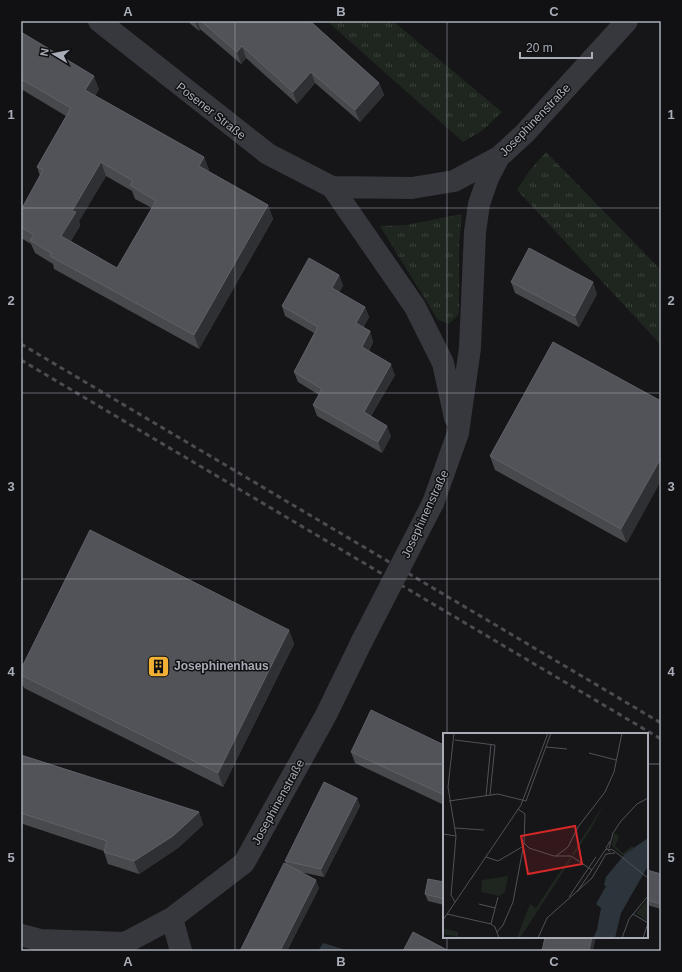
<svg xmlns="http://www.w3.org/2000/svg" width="682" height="972" font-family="Helvetica,sans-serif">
	<defs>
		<pattern id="grass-tufts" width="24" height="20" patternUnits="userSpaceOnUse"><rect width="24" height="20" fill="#1e261f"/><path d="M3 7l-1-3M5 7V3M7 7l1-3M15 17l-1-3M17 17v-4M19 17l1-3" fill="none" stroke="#3c433d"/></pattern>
	</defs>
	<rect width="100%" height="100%" fill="#161618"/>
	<path fill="url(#grass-tufts)" d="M327 21H393L502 112 483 130 463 142Z
		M546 152 661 270V345L517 190 530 170Z
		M462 214 459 244V314L449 324 438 320 380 226 406 225Z"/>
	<path fill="#2c353c" d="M323 943 349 951H318Z"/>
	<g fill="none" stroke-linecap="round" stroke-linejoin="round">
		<path stroke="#37383d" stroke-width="22" d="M99 21 268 154 332 187 412 188 454 181 499 157
			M332 187 415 307 443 363 455 418
			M433 503 458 433 470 348 475 232 479 204 488 178 499 157 525 133 627 21
			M172 918 181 951
			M21 935 40 940 125 943 172 918 244 863 326 715 362 641"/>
		<path stroke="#4a4c52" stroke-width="3" stroke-dasharray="5 4" stroke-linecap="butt" d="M21 344 661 723
			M21 360 661 739"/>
		<path stroke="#37383d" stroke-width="22" d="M362 641 433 503"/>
	</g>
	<path fill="#47494d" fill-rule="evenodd" d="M187 21H310L379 83 384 95 360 122 315 83 297 104 246 58 241 64 200 29 199 31Z
		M21 32 99 89 95 96 204 157 209 170 208 171 268 205 273 219 199 349 54 269 53 264 35 253 31 244 21 238V210L40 176 37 167 66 116 21 89ZM106 176 132 191 135 199 152 208 117 268 71 241 80 226 79 221Z
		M339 275 343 286 339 292 365 307 369 317 363 328 370 331 373 342 369 351 395 375 371 416 391 436 382 453 317 416 313 405 319 395 298 382 294 372 314 333 285 316 282 306Z
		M511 282 597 294 579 327 515 293Z
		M553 342 627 543 495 470 490 456Z
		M289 630 294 644 223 787 24 688 21 680V669Z
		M444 745V805L355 763 351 752Z
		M21 755 199 812 203 825 178 848 139 874 108 864 104 852V851L23 824 21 831Z
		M357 798 360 806 324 877 300 872 319 888 287 951H240L286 864 285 861Z
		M647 870 661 874V909L647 905Z
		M444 882V905L428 901 425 894Z"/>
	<path fill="#2f3033" d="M195 21H197L200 29 199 31Z
		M242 46 246 58 241 64 237 52Z
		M311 72 315 83 297 104 293 92Z
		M94 76 99 89 90 104 85 90Z
		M379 83 384 95 360 122 355 110Z
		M204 157 209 170 204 179 199 166Z
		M101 162 106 176 79 221 80 226 66 249 61 236 72 211Z
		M268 205 273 219 199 349 194 335Z
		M339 275 343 286 335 299 332 288Z
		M593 282 597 294 579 327 575 316Z
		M365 307 369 317 360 334 356 323Z
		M370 331 373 342 365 358 362 347Z
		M391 364 395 375 367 422 364 412Z
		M387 426 391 436 382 453 378 442Z
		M661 458V481L627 543 621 529Z
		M289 630 294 644 223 787 218 773Z
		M357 798 360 806 324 877 321 869Z
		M199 812 203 825 178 848 139 874 134 861Z
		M21 818 23 824 21 831Z
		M316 880 319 888 287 951H280Z
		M592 937H596L593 951H589Z"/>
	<path fill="#525359" stroke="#5f6168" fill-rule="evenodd" d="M201 21H310L379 83 355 110 311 72 293 92 242 46 237 52Z
		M21 32 94 76 85 90 204 157 199 166 268 205 194 335 50 256 51 253 30 240 34 235 21 227V210L43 170 37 167 71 108 21 79ZM101 162 133 181 130 185 156 201 117 268 61 236 76 212 72 211Z
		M529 248 593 282 575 316 511 282Z
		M309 258 339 275 332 288 365 307 356 323 370 331 362 347 391 364 364 412 387 426 378 442 313 405 322 389 294 372 318 327 282 306Z
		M553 342 661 401V458L621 529 490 456Z
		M90 530 289 630 218 773 21 675V669Z
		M371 710 444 745V795L351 752Z
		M21 755 199 812 173 836 134 861 104 852 107 841 21 813Z
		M324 782 357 798 321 869 285 861Z
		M284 863 316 880 280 951H240Z
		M647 870 661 874V904L647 900Z
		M428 879 444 882V899L425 894Z
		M413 932 449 951H403Z
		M545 937H592L589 951H542Z"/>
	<path fill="none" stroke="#a8adb8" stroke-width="1" stroke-opacity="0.55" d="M235 21V951M447 21V734M21 208H661M21 393H661M21 579H661M21 764H444M647 764H661M447 937V951"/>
	<defs>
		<symbol id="building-square" viewBox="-11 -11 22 22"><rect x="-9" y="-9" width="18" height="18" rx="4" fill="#f2b134" stroke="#111113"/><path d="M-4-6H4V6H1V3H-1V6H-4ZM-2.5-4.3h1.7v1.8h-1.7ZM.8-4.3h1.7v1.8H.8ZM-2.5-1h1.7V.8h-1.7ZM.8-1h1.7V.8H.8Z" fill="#111"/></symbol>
	</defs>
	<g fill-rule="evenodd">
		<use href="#building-square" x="146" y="654" width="25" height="25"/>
	</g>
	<g text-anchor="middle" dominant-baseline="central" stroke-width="3" stroke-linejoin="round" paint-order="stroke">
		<g font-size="12" fill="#a8adb8" stroke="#111113">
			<text transform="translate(211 111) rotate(38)">Posener Straße</text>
			<text transform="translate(535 120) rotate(-46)">Josephinenstraße</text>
			<text transform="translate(425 514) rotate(-65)">Josephinenstraße</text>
			<text transform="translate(278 802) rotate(-61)">Josephinenstraße</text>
		</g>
		<g font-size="12" font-weight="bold" fill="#a8adb8" stroke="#111113" text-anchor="start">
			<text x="174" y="666">Josephinenhaus</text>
		</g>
	</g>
	<g transform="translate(443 733)">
		<rect width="205" height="205" fill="#161618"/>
		<path d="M161 71 149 94 131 122 129 121ZM179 96 172 113 180 120 189 113 191 115 180 123 169 113 171 100 176 103ZM127 124 129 125 77 205H74L87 171 93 175ZM65 143 62 159 56 163 38 159 39 147ZM205 166V189L193 180ZM0 195 15 199V203L21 205 0 201Z" fill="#1e261f"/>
		<path d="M205 105V133L178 180 172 205H150L154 197 158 175 153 171 163 153 161 152 163 144 182 121Z" fill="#2c353c"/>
		<path fill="none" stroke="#2c353c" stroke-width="2" d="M192 132 205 119M163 205 173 155 190 135"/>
		<path fill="none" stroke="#505258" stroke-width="1" d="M11 0 5 54 13 103 8 162 12 169M12 7 52 12 47 62M103 14 124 16M146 20 173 27M43 63 48 11M6 68 55 61 83 68 108 0M75 76 82 81 81 110 86 115 111 123H128L149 137M12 95 41 97M0 101 13 103M167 108 163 115 167 119M166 115 170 100 178 88 194 71 205 65M113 123 125 114 135 94 162 59 171 39 179 0M43 124 55 128 79 114M134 159 163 116 170 117 205 145M126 164 153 124M36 171 52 175M4 181 48 191 52 194 56 205M190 181 205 190M0 187 78 72 105 0M48 191 55 164M54 199 60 192 70 169 81 110M95 205 104 185 149 145 163 121 172 120M179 205 186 186 205 163M200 205 205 190"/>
		<path fill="#d62828" fill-opacity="0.15" stroke="#d62828" stroke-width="2" d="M132 93 139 131 85 141 78 103Z"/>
		<rect width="205" height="205" fill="none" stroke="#a8adb8" stroke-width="2"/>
	</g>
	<rect width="682" height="972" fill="none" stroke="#111113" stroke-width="44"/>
	<g transform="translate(54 54) rotate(280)" stroke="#111113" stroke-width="3" paint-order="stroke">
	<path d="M0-3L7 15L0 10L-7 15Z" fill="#a8adb8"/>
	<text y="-6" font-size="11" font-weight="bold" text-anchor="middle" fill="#a8adb8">N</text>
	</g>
	<path d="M520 52v6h72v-6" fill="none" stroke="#a8adb8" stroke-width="2"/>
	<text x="526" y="52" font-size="12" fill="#a8adb8" stroke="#111113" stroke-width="3" paint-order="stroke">20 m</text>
	<rect x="22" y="22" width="638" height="928" fill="none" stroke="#a8adb8" stroke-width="1.5"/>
	<g font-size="13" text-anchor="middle" font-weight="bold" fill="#a8adb8">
		<text x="128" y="16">A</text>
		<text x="341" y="16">B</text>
		<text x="554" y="16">C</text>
		<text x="11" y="119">1</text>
		<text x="671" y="119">1</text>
		<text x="11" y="305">2</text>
		<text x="671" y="305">2</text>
		<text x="11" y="491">3</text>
		<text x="671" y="491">3</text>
		<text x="11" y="676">4</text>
		<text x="671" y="676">4</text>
		<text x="11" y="862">5</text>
		<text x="671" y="862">5</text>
		<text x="128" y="966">A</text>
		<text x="341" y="966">B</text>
		<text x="554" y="966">C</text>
	</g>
</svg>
